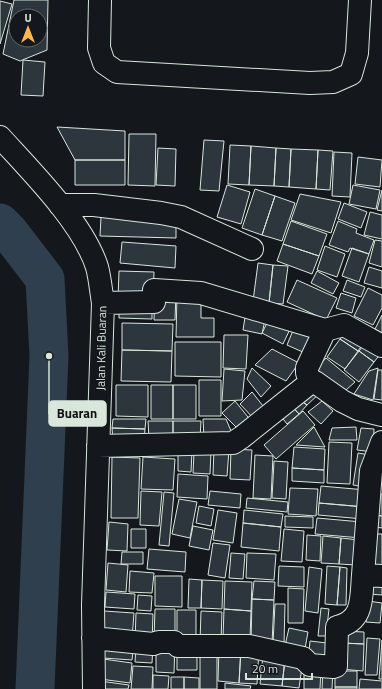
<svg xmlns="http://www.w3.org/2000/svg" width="382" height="689" font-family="'Titillium Web',sans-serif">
	<rect width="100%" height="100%" fill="#14181c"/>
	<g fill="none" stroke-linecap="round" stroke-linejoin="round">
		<path stroke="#2f3f4d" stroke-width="39" d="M0 223 9 232 45 279 49 356 35 689"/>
	</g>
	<path fill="#2c363c" stroke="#d8e6dc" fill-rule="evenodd" d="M14 0H48L47 50 20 61 3 54ZM16 16H40V40H16Z
		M0 1 12 4 0 44Z
		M23 60 45 62 43 96 21 95Z
		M57 127 125 131V160H75Z
		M129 134H156L155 186 128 185Z
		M204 140 224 141 219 191 200 190Z
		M230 145 251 146 249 185 228 184Z
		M251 146 276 148 274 186 249 185Z
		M158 148 176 149 175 186 156 185Z
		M276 148 291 149 289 187 274 186Z
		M291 149 318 150 316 189 289 187Z
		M318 150 333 151 330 190 316 189Z
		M334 152 352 153 350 197 332 196Z
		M358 157 382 160 380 187 355 184Z
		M75 160H125V185H75Z
		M227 185 250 192 241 224 217 217Z
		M353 185 380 190 376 209 349 204Z
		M255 189 275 196 262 235 242 228Z
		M382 190V211L377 210Z
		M300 194 341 202 331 233 291 220Z
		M275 196 295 203 282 241 262 235Z
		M344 203 367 212 361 228 338 219Z
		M370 212 382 215V239L364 235Z
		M101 217 176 219V238L100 236Z
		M291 221 327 234 319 256 283 244Z
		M338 221 357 229 356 233 374 240 369 254 350 248 348 252 329 245Z
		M375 240 382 241V267L369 263Z
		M122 242 176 246 175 268 120 263Z
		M283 244 319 256 312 274 277 261Z
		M325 246 345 254 337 277 317 270Z
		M352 248 369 254 359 282 342 276Z
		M258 263 273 265 269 303 253 301Z
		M273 265 288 266 283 304 269 303Z
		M369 267 382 271V288L364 283Z
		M119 271 154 272 153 300 118 299Z
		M317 271 339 283 333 294 311 283Z
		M297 280 337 298 326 320 287 302Z
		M347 280 365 287 361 297 343 291Z
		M368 288 382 295V308L373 325 354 316Z
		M155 293 176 294 175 320H154Z
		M341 293 356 298 352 313 336 308Z
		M177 295H201V318H214V337H176Z
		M119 303 152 304V319L119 318Z
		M246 311 266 315 262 334 243 330Z
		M271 315 292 325 283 344 262 333Z
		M382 315V333L375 329Z
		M122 323 173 324 172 351 122 350Z
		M294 328 313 336 305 353 287 345Z
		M348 329 365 341 358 351 340 339Z
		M224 335H248L246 369 223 368Z
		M340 339 358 351 345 369 327 357Z
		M367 341 382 352 374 362 359 351Z
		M175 342H221V377L175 376Z
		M272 349 299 363 286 381 255 365Z
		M122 350 172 351 171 382 121 381Z
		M359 351 374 362 359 382 344 370Z
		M326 358 355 382 346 390 316 369Z
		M252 368 271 386 261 397 247 379Z
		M378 368 373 400 354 394 369 371Z
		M224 369 245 371 242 400 222 401Z
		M378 370H382V400L374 399Z
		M199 380H221V416H199Z
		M116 385H148V417L116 416Z
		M151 385H173V419H151Z
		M173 385H196V419H173Z
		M252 392 267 411 255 420 240 404Z
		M321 392 307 405 296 397Z
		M296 397 307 405 299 414 288 402Z
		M235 401 252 422 240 431 222 413Z
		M322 401 333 411 321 424 308 412Z
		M288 402 299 414 287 424 277 411Z
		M303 411 315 425 276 459 264 445Z
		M113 419H146L145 429 112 428Z
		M203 419H226L234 438 204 437Z
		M148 421H173V439H149Z
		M173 421H201L200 439H173Z
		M314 427 325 447 296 445Z
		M356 427 357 440H329L332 428Z
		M112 428 145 429 144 441 113 440Z
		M361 428 374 429 373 452 357 450Z
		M329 442 352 443 350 484 327 483Z
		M294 447 325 449 324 470 292 468Z
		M214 449 229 450 227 476 213 475Z
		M231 449 252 450 250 480 230 479Z
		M178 451H192L191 472 178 471Z
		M194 452H211L210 474 193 473Z
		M358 453 370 455 366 487 353 485Z
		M255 455 273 456 271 499 253 498Z
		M112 457 140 458 138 518H111Z
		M143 457 175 459 173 490 141 489Z
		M274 461 288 462 286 499 272 498Z
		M292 468 324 470V483L292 481Z
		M178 474 208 476 207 499 177 497Z
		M321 486 366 490 365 507 319 503Z
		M290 488 318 489 316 516 288 514Z
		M141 491 162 492 159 526 140 525Z
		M210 491 241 494 240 508 208 505Z
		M164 492 174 493 169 546 159 545Z
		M373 493 382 494V516L370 514Z
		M247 498 288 502 287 512 246 508Z
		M179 499 197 502 190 538 172 534Z
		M319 503 365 507 363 519 318 515Z
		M199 506 214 509 211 526 196 523Z
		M218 510 237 513 233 543 213 540Z
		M244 510 283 514 281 527 243 523Z
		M370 514 382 516V528L369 526Z
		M285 516 313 517V528L285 527Z
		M317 518 362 522 361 538 315 534Z
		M109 522 128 524 127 551 107 550Z
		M243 523 281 527 279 551 241 547Z
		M193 526 213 530 209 550 189 546Z
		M131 529H146V548H131Z
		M284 529 304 531 302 562 281 561Z
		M370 534H382V565L368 564Z
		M307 535 321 536 320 561 306 560Z
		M323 536 341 538 339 564 321 563Z
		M341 538 359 540 357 565 339 564Z
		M213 543 230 545 225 578 208 575Z
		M149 549 186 552 185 572 147 569Z
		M122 552H143V564H121Z
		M231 553 245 554 243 579 229 578Z
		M247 553 276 554 274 580 246 578Z
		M108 563 128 565 126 592 106 590Z
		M279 566 304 567V587L278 586Z
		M327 566 340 567 337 605 325 604Z
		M309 567 322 569 318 613 305 611Z
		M340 567 347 568 346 605H337Z
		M130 571 154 573 152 593 129 592Z
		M155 576H182V607L155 606Z
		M371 577 382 578V595L369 594Z
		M189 579 202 580 201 608H188Z
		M202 580 223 581 222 609 201 608Z
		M225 581 252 582 251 611 224 609Z
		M254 581 275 582 274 600 252 599Z
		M288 588 304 589 303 623H288Z
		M106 592 135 594 134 609 105 607Z
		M138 595 152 596 151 611 137 610Z
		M252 599 274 600 272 644 251 643Z
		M368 601 382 603 380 623 366 622Z
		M275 604H285L284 644 273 643Z
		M321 608 329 609 326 636H318Z
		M155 609H175V640L154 639Z
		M224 609 251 611 250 639 223 638Z
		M177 610H196V645H177Z
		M104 611 134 613 132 639 102 636Z
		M201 611 222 612 221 642H200Z
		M136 613 153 614 152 642 135 641Z
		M289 628 308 632 304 654 284 650Z
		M342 631 364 632V644L342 643Z
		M367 638 380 639 377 675H365Z
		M382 640V679H379Z
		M105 641 134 643 132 660 103 658Z
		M310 641 335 644 334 663 308 661Z
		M156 643 175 644 174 673 156 672Z
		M342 643 364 644 363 671 340 669Z
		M136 645 153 646 152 663 135 662Z
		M177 647H197V670H177Z
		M200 647H217V689H200Z
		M219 647 241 648 239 683 218 681Z
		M241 648 259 649 257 684 239 683Z
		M263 656 285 659 282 686 260 684Z
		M103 659 132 663 130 683 100 679Z
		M285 659 303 660 299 688 282 686Z
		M133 666 153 667 152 689H131Z
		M304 667H321L320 689H304Z
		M323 668H333L332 689H322Z
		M335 671H357V687H335Z
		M153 675 169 676 168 689H153Z
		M171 677H184V689H171Z
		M184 677 199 678V689H184Z
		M360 679 382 681V689H359Z
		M100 681 129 685 128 689H99Z
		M225 683 251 686 250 689H225Z
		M335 687H357V689H335Z"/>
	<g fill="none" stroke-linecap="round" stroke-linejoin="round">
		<defs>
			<path id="minor" d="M100 0 99 48 104 63 117 72 310 83 333 82 351 74 357 53 360 0
				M0 137C31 171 83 223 97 267 100 278 101 291 103 303L93 605 94 689
				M60 205H94L161 213 181 217 252 249
				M103 303 154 302V290L201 293 325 330 344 325 382 346
				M311 382 307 373V368L325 330
				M382 442 371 471 363 575 382 576
				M98 446 233 443 242 437 311 382H315L342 401 358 409 382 415
				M93 638 153 644 159 642H174L178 646H249L303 658 310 665 333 667 336 666V662L337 630V627C364 621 361 598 363 575"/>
		</defs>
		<use href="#minor" stroke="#d8e6dc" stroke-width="24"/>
		<use href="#minor" stroke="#14181c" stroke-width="22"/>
	</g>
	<g text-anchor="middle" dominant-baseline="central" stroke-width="3" stroke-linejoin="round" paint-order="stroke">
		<g font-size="12" fill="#d8e6dc" stroke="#14181c">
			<text transform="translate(101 348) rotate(-89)">Jalan Kali Buaran</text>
		</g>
	</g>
	<path fill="none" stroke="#d8e6dc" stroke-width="1.5" d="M49 356L49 414"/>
	<circle fill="#d8e6dc" stroke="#14181c" stroke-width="1.5" cx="49" cy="356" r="4"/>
	<rect fill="#d8e6dc" stroke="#d8e6dc" stroke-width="1.5" x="49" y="401" width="57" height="25" rx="4"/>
	<g font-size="13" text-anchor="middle" font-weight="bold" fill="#111">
		<text x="77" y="418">Buaran</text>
	</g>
	<g transform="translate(28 28)"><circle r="19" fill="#14181c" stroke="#626a69"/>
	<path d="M0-3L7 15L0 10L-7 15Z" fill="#ffb74d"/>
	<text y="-6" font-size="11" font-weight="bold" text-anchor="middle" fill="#d8e6dc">U</text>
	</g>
	<path d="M246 673v6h66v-6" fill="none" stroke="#d8e6dc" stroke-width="2"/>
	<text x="252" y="673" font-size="12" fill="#d8e6dc" stroke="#14181c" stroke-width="3" paint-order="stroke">20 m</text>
</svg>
